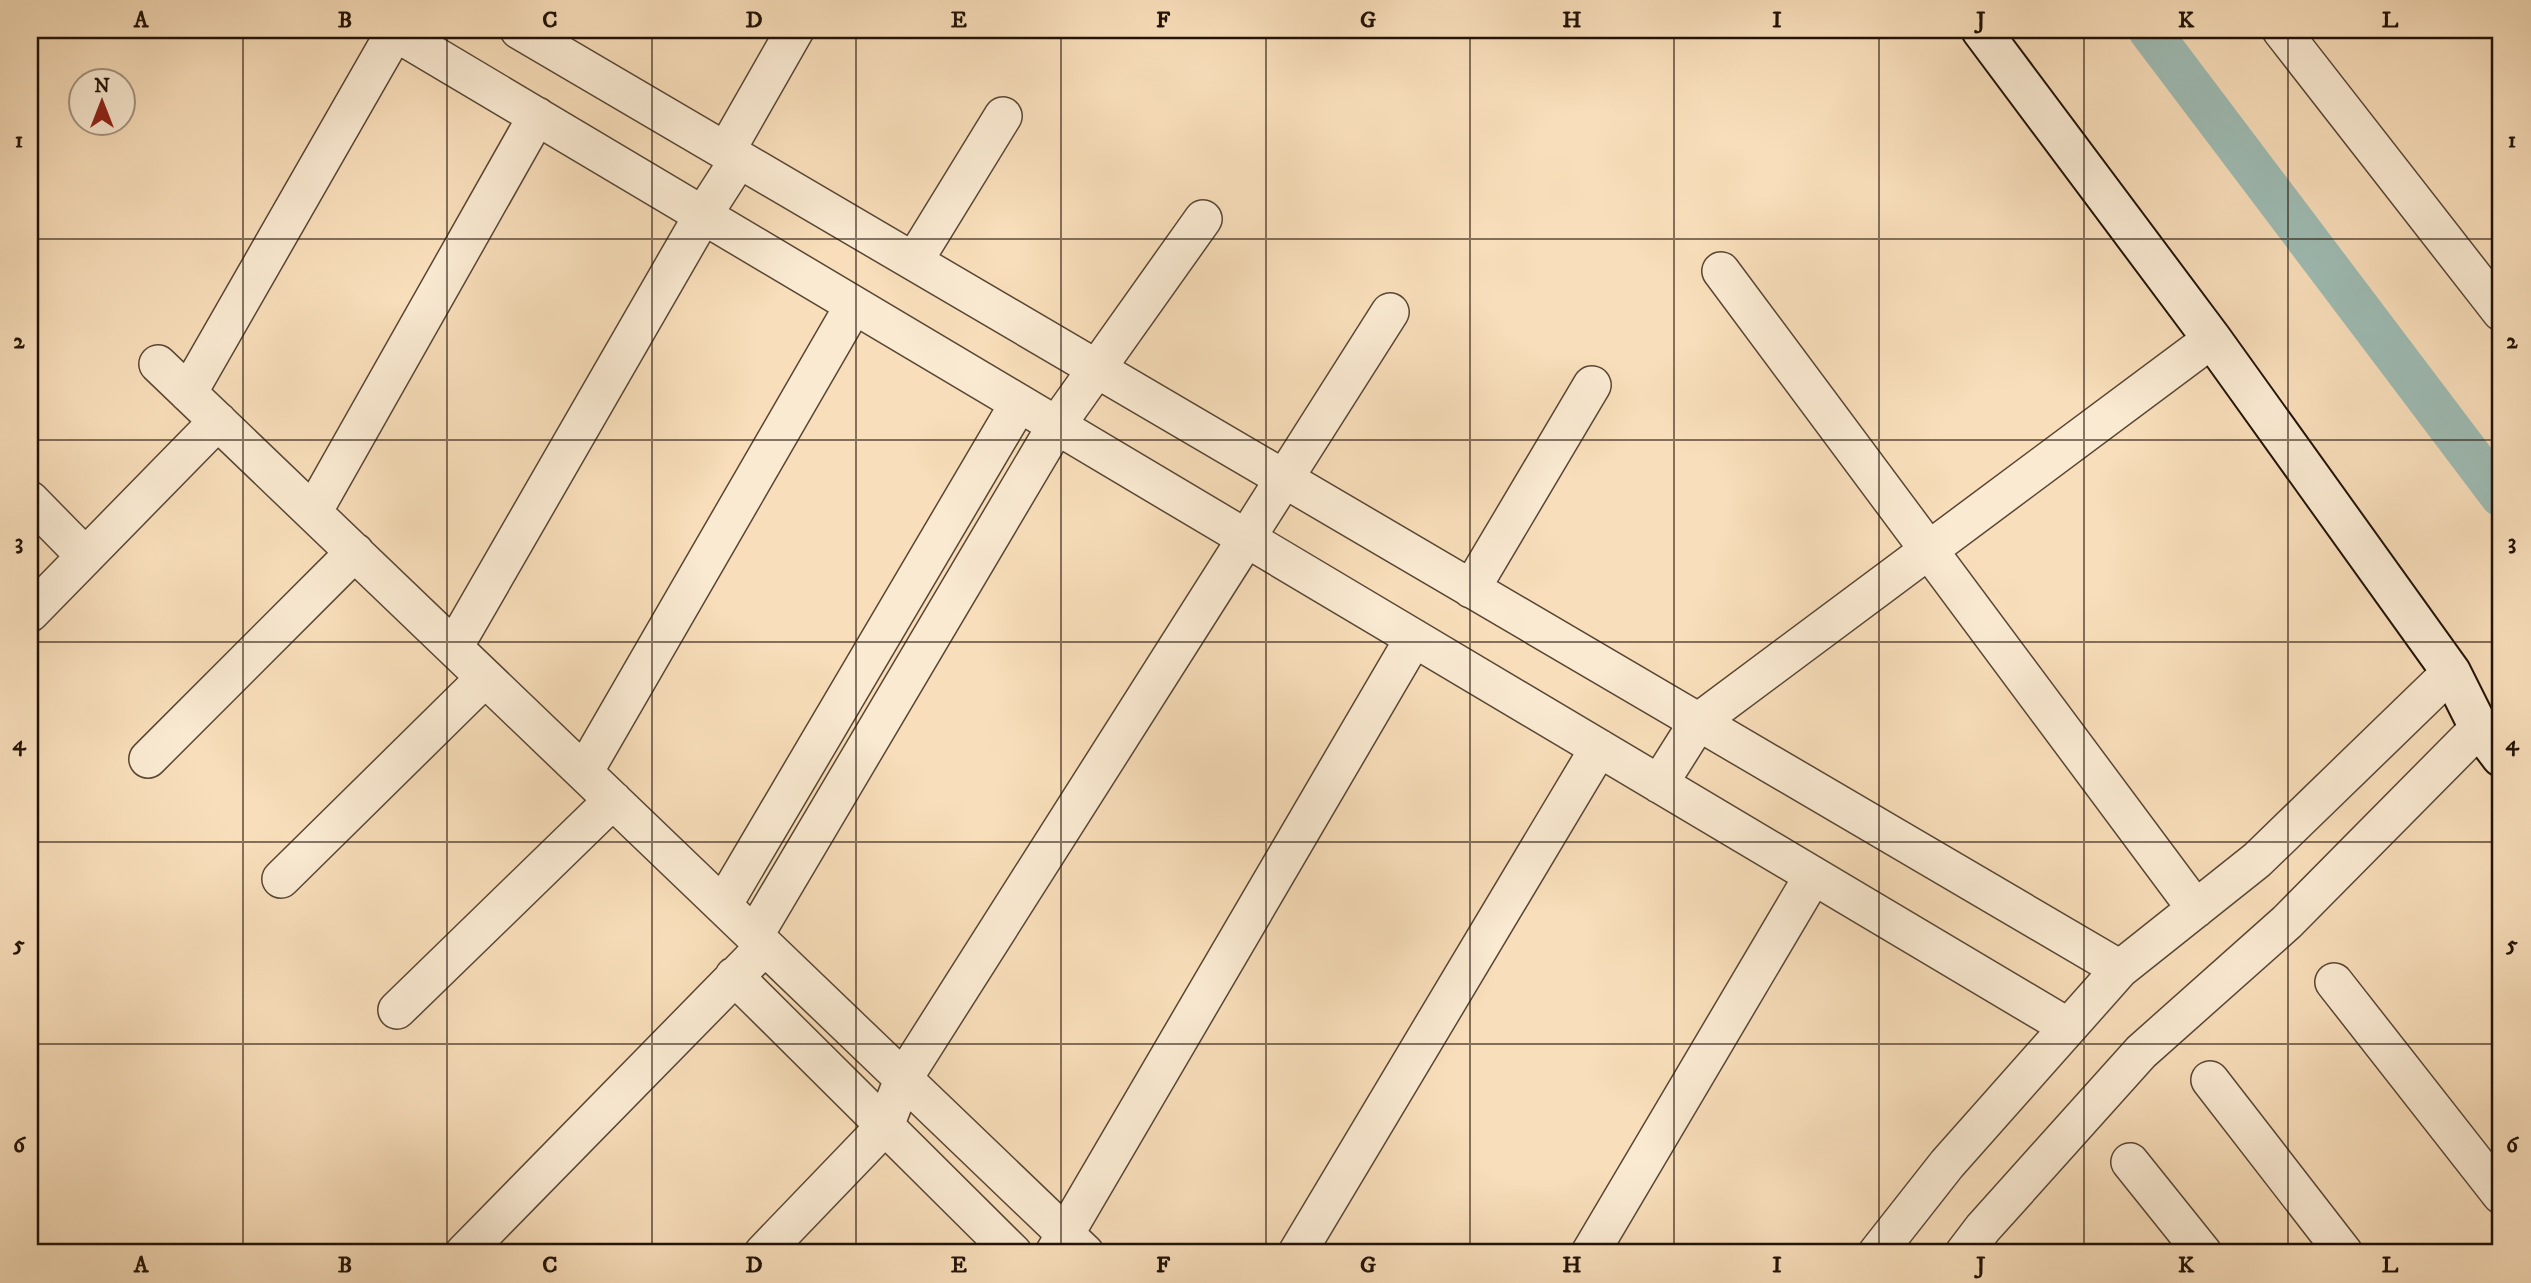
<svg xmlns="http://www.w3.org/2000/svg" width="2531" height="1283" font-family="'IM FELL DW Pica',serif">
	<rect width="100%" height="100%" fill="#f8deba"/>
	<filter id="stains"><feTurbulence type="fractalNoise" baseFrequency=".00286" numOctaves="4"/><feColorMatrix values="0 0 0 0 .2 0 0 0 0 .09 0 0 0 0 .02 0 0 0 .5 -.17"/></filter>
	<radialGradient id="worn" r=".72"><stop offset=".6" stop-color="#630" stop-opacity="0"/><stop offset="1" stop-color="#630" stop-opacity=".3"/></radialGradient>
	<g fill="none" stroke-linecap="round" stroke-linejoin="round">
		<path stroke="#9ebcb4" stroke-width="42" d="M2149 30 2501 496"/>
		<defs>
			<path id="minor" d="M519 30 2120 969
				M2281 30 2501 312
				M395 32 2068 1027
				M726 151 795 30
				M914 261 1003 116
				M1721 271 2196 909
				M158 364 1085 1253
				M188 393 396 30
				M30 500 85 556
				M313 512 537 116
				M1471 589 1592 385
				M30 613 218 421
				M454 647 703 215 739 159
				M148 759 355 552
				M584 772 854 305
				M1659 784 1698 722 2212 339
				M281 879 485 678
				M723 905 1019 403
				M754 936 1056 426 1203 219
				M734 976 1013 1253
				M2334 982 2501 1195
				M397 1010 613 800
				M2210 1080 2344 1253
				M2130 1162 2203 1253
				M464 1253 765 946
				M763 1253 885 1126 903 1079 1390 312
				M1054 1253 1414 638
				M1297 1253 1599 748
				M1590 1253 1813 876
				M1877 1253 1947 1164 2120 969 2257 860 2451 672
				M1964 1253 1983 1228 2141 1052 2287 922 2479 728"/>
			<path id="secondary" d="M1981 30 2212 339 2451 672 2479 728 2501 757"/>
		</defs>
		<use href="#minor" stroke="#584634" stroke-width="40"/>
		<use href="#secondary" stroke="#221307" stroke-width="42"/>
		<use href="#minor" stroke="#faead2" stroke-width="37"/>
		<use href="#secondary" stroke="#faead2" stroke-width="38"/>
	</g>
	<path fill="none" stroke="#221307" stroke-width="2" stroke-opacity="0.55" d="M243 30V1253M447 30V1253M652 30V1253M856 30V1253M1061 30V1253M1266 30V1253M1470 30V1253M1674 30V1253M1879 30V1253M2084 30V1253M2288 30V1253M30 239H2501M30 440H2501M30 642H2501M30 842H2501M30 1044H2501"/>
	<rect width="2531" height="1283" fill="none" stroke="#f8deba" stroke-width="77"/>
	<g transform="translate(102 102)"><circle r="33" fill="#faead2" stroke="#a49481" stroke-width="2"/>
	<path d="M0-5L12 26L0 18L-12 26Z" fill="#8f2418"/>
	<text y="-10" font-size="19" font-weight="bold" text-anchor="middle" fill="#221307">N</text>
	</g>
	<rect x="38" y="38" width="2454" height="1206" fill="none" stroke="#221307" stroke-width="2.5"/>
	<g font-size="23" text-anchor="middle" font-weight="bold" fill="#221307">
		<text x="141" y="27">A</text>
		<text x="345" y="27">B</text>
		<text x="550" y="27">C</text>
		<text x="754" y="27">D</text>
		<text x="959" y="27">E</text>
		<text x="1163" y="27">F</text>
		<text x="1368" y="27">G</text>
		<text x="1572" y="27">H</text>
		<text x="1777" y="27">I</text>
		<text x="1981" y="27">J</text>
		<text x="2186" y="27">K</text>
		<text x="2390" y="27">L</text>
		<text x="19" y="147">1</text>
		<text x="2512" y="147">1</text>
		<text x="19" y="348">2</text>
		<text x="2512" y="348">2</text>
		<text x="19" y="549">3</text>
		<text x="2512" y="549">3</text>
		<text x="19" y="750">4</text>
		<text x="2512" y="750">4</text>
		<text x="19" y="951">5</text>
		<text x="2512" y="951">5</text>
		<text x="19" y="1152">6</text>
		<text x="2512" y="1152">6</text>
		<text x="141" y="1272">A</text>
		<text x="345" y="1272">B</text>
		<text x="550" y="1272">C</text>
		<text x="754" y="1272">D</text>
		<text x="959" y="1272">E</text>
		<text x="1163" y="1272">F</text>
		<text x="1368" y="1272">G</text>
		<text x="1572" y="1272">H</text>
		<text x="1777" y="1272">I</text>
		<text x="1981" y="1272">J</text>
		<text x="2186" y="1272">K</text>
		<text x="2390" y="1272">L</text>
	</g>
	<rect width="100%" height="100%" filter="url(#stains)"/>
	<rect width="100%" height="100%" fill="url(#worn)"/>
</svg>
